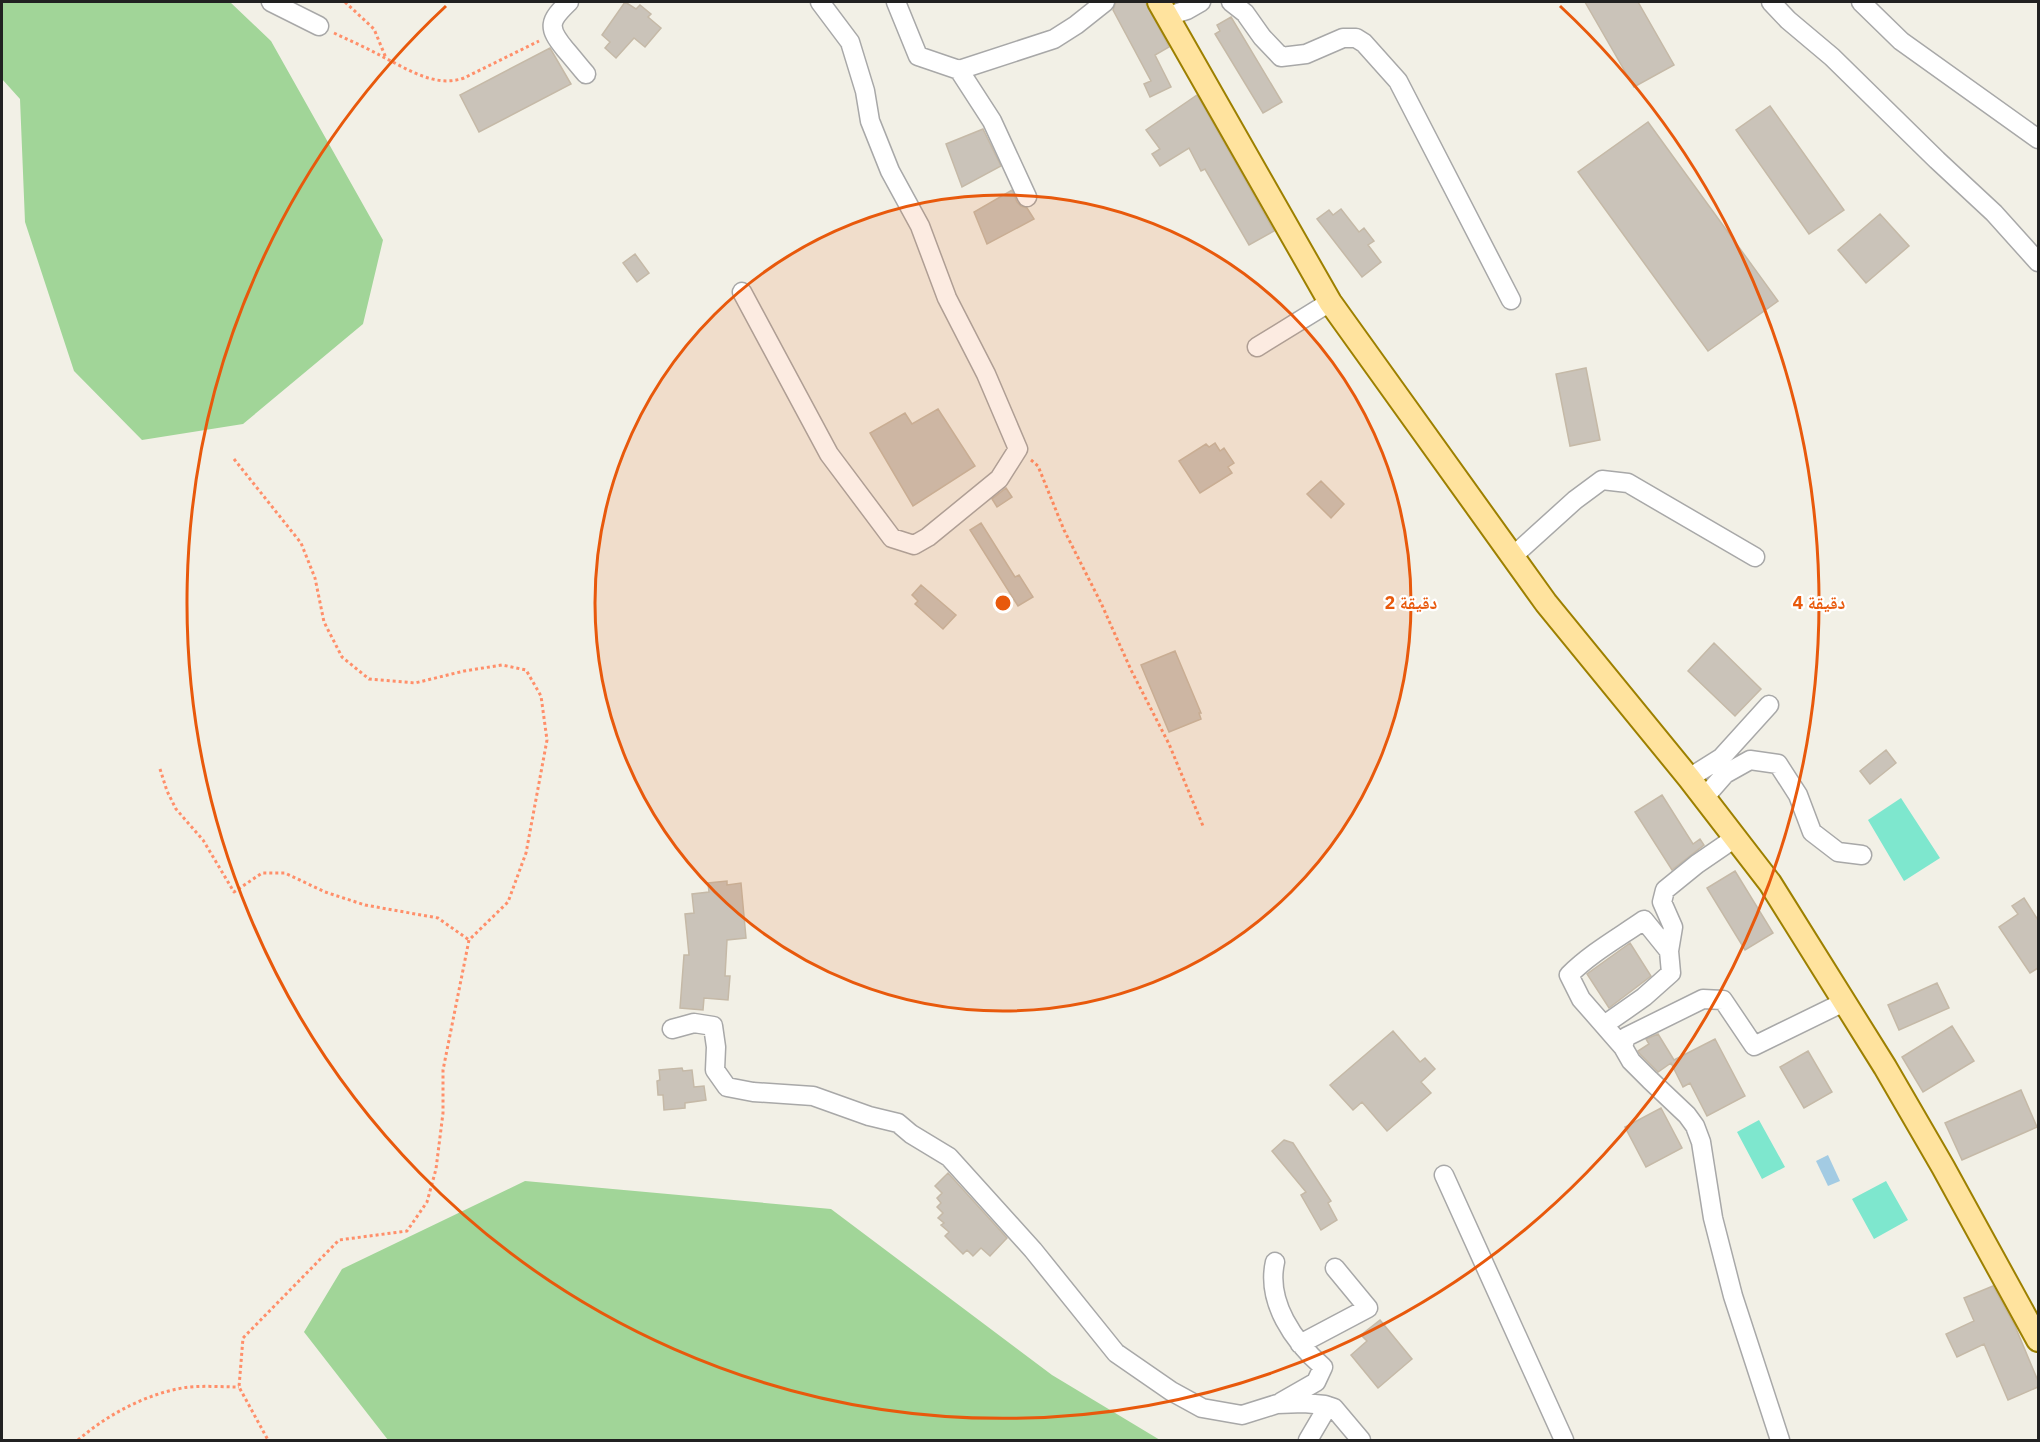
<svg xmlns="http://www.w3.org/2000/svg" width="2040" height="1442" font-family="'IBM Plex Sans','Noto Naskh Arabic',sans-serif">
	<rect width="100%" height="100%" fill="#f2f0e6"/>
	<path fill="#a1d598" d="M2 2H230L271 41 383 240 363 324 243 424 142 440 74 371 25 222 20 99 2 79Z
		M525 1181 831 1209 1052 1375 1160 1440H388L304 1332 342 1269Z"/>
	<path fill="#7ee7ce" d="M1901 798 1940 858 1904 881 1868 820Z
		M1759 1120 1785 1167 1762 1179 1737 1132Z
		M1886 1181 1908 1220 1874 1239 1852 1199Z"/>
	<path fill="#a3cbe3" d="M1828 1155 1840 1181 1828 1186 1816 1161Z"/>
	<path fill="#cac3b9" stroke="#c5b9a7" stroke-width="1.5" d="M625 2 636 9 640 5 651 14 648 17 661 28 645 47 634 38 616 58 605 48 610 42 602 35Z
		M1116 2H1145L1169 47 1155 55 1171 87 1150 97 1144 84 1151 81 1113 10Z
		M1585 2H1638L1674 65 1634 87Z
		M1231 17 1282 102 1263 113 1215 34 1220 31 1217 25Z
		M550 48 571 84 479 132 460 95Z
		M1197 95 1274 231 1249 245 1205 169 1201 171 1189 148 1160 166 1152 154 1160 149 1146 130Z
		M1770 106 1844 210 1809 234 1736 130Z
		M1648 122 1778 301 1708 351 1578 172Z
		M983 129 1001 166 962 187 946 144Z
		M1012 190 1017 202 1021 206 1027 208 1034 219 987 244 974 212Z
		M1341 209 1359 232 1364 228 1374 241 1368 245 1381 262 1362 277 1317 219 1329 210 1333 215Z
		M1880 214 1909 246 1866 283 1838 250Z
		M635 254 649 273 637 282 623 263Z
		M1586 368 1600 440 1570 446 1556 374Z
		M938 409 975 466 913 506 870 433 905 413 912 424Z
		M1215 443 1220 451 1224 448 1234 463 1228 467 1232 473 1200 493 1179 461 1206 444 1209 447Z
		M1321 481 1344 504 1331 518 1307 494Z
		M1006 488 1012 497 997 507 992 499Z
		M981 523 1015 577 1019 575 1033 597 1018 606 970 530Z
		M921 585 956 615 943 629 915 604 918 601 912 595Z
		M1714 643 1761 689 1735 716 1688 671Z
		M1175 651 1201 713H1199L1201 719 1169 732 1141 665Z
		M1886 750 1896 763 1870 784 1860 771Z
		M1662 795 1693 844 1700 839 1704 845 1672 870 1635 812Z
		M1735 871 1773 933 1745 950 1707 888Z
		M727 881V885L741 883 746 938 727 940 725 976H730L728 1000 704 998 703 1010 680 1008 684 955H689L685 914 694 913 692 894 709 892 708 883Z
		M2024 898 2038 920V968L2030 973 1999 927 2018 914 2012 906Z
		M1630 943 1651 976 1609 1008 1587 974Z
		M1937 983 1949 1008 1899 1030 1888 1005Z
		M1952 1026 1974 1061 1923 1092 1902 1057Z
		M1393 1031 1420 1062 1425 1058 1435 1069 1421 1082 1431 1093 1387 1131 1362 1102 1353 1110 1330 1085Z
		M1658 1034 1674 1060 1715 1039 1745 1096 1707 1116 1690 1083 1683 1087 1671 1063 1658 1072 1640 1054 1638 1051 1649 1044 1646 1039Z
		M1808 1051 1832 1092 1804 1108 1780 1067Z
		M682 1068 683 1071 692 1070 694 1087 704 1086 706 1100 685 1103V1108L664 1110 663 1095H658L657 1081 660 1080 659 1070Z
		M2021 1090 2037 1127 1962 1160 1945 1123Z
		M1661 1108 1682 1148 1646 1167 1625 1127Z
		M1284 1140 1293 1143 1331 1201 1328 1203 1337 1220 1321 1230 1301 1195 1306 1192 1272 1151Z
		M948 1173 1007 1238 990 1256 981 1248 973 1256 967 1250 963 1254 945 1236 949 1232 941 1225 944 1223 938 1218 943 1213 937 1207 941 1203 937 1198 942 1193 935 1186Z
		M1993 1286 2015 1326 2038 1381V1387L2008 1400 1984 1344 1957 1357 1946 1334 1974 1321 1964 1298Z
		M1380 1320 1412 1359 1378 1388 1351 1355 1367 1341 1361 1335Z"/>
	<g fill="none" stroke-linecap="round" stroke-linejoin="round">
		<defs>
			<path id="minor" d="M271 2 319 26
				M569 2C549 21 547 27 565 49 572 57 579 66 586 74
				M896 2 918 56 959 70 1054 39 1076 25 1105 2
				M1231 2 1245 13 1262 37 1281 57 1306 54 1343 38H1356L1364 43 1398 81 1511 300
				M1771 2 1788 20 1832 57 1937 160 1994 213 2038 262
				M1861 2 1901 41 2038 139
				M1168 16 1187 10 1201 2
				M959 70 992 121 1027 197
				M742 292 829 454 892 538 914 545 928 537 999 479 1018 449 986 374 947 298 920 226 890 171 870 121 865 91 850 42 820 2
				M1257 347 1330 302
				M1512 557 1575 500 1602 480 1628 483 1755 557
				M1689 778 1721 758 1769 705
				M1704 798 1725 774 1750 760 1778 764 1798 795 1812 832 1838 852 1862 855
				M1669 951 1673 927 1662 902 1665 890 1697 864 1735 838
				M1604 1025 1644 997 1671 973 1669 951 1644 920C1618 938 1591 953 1569 975L1581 999 1623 1047
				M672 1029 694 1023 713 1026 716 1047 715 1070 727 1087 753 1092 813 1096 869 1116 898 1123 911 1134 949 1157 1033 1250 1116 1353 1171 1391 1202 1408 1242 1415 1277 1404 1304 1403 1325 1405 1334 1408 1361 1440
				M1444 1175 1564 1440
				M1275 1262C1266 1302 1294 1342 1323 1367L1316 1382 1281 1402
				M1300 1344 1368 1308 1335 1268
				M1308 1440 1328 1406
				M1780 1440 1733 1296 1713 1218 1701 1142 1695 1126 1687 1115 1650 1080 1631 1061 1623 1047 1626 1037 1703 999 1723 1000 1754 1046 1844 1002"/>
			<path id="major" d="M1159 2 1330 302 1546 603 1689 778 1770 883 1885 1067 1943 1167 2038 1340"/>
		</defs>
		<use href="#minor" stroke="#a8a8a8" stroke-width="21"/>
		<use href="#major" stroke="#9d8000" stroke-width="26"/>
		<path stroke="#ff8f6a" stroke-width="3" stroke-dasharray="3 3" stroke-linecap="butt" d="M345 2 374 29 386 58
			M334 33C351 41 369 49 385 58 409 70 436 88 464 78L539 41
			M234 459 301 543 315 578 324 622 342 657 369 679 415 683 464 671 502 665 526 670 541 696 547 740 526 853 508 902 469 940 443 1070V1113L436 1169 427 1202 407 1231 339 1240 243 1338 239 1387 268 1440
			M1031 460 1038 466 1064 530 1101 603 1131 670 1169 744 1203 826
			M160 769 167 791 176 809 203 840 234 892 262 873H285L325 892 365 905 438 918 469 940
			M78 1440C107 1415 144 1395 182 1388 200 1385 221 1387 239 1387"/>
		<use href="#minor" stroke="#fff" stroke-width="18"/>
		<use href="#major" stroke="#ffe39e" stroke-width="22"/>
	</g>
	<circle cx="1003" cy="603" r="408" fill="#e8590c" fill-opacity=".12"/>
	<g fill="none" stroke="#e8590c" stroke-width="3">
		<circle cx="1003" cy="603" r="408"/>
		<path d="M1560 6A816 816 0 1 1 446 6"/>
	</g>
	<circle cx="1003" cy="603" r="9" fill="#e8590c" stroke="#fff" stroke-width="3"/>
	<g font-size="18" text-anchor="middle" font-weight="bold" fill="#e8590c" stroke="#fff" stroke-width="4.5" stroke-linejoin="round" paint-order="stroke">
		<text x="1411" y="609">2 دقيقة</text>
		<text x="1819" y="609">4 دقيقة</text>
	</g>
	<rect width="2040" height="1442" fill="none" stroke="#212121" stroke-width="6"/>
</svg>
